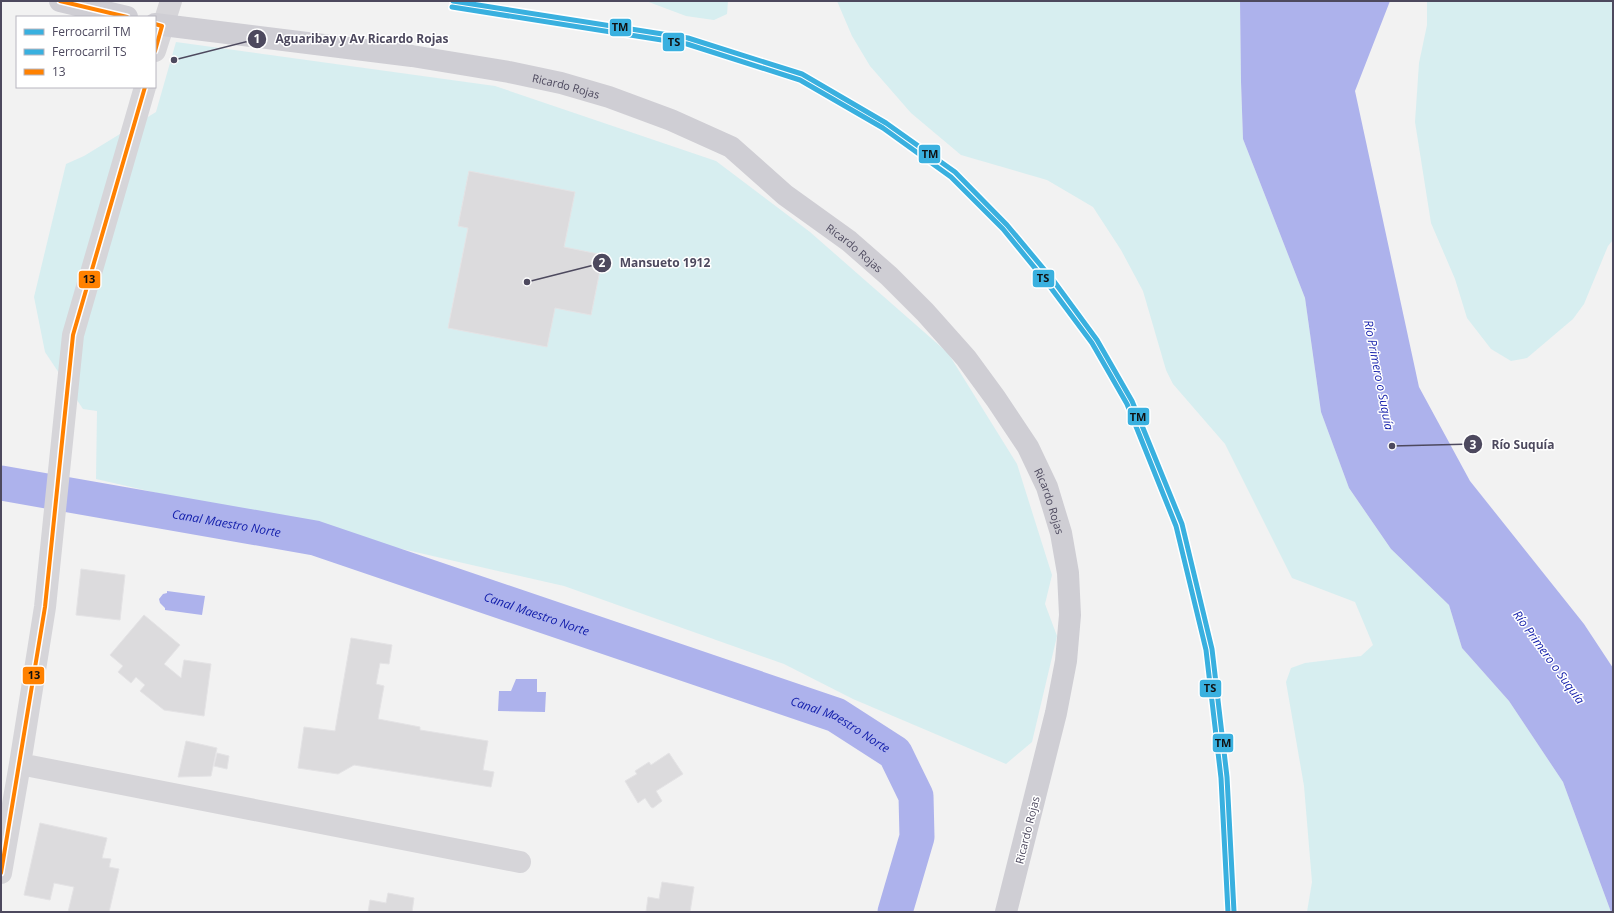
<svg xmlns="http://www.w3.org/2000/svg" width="1614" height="913" font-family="'Open Sans',sans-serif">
	<rect width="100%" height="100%" fill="#f2f2f2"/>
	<path fill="#d7eef0" d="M646 1H728L727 14 714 20 686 16Z
		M837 1H1240L1241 82 1243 139 1305 298 1321 412 1349 488 1391 549 1449 605 1462 648 1509 701 1563 782 1611 912H1307L1312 882 1304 786 1286 682 1291 668 1305 663 1361 656 1373 645 1355 602 1292 578 1225 444 1173 384 1166 370 1143 291 1121 250 1093 207 1047 180 961 155 911 113 870 66 852 36Z
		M1427 1H1613V240L1608 246 1584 304 1573 319 1527 358 1511 361 1491 349 1467 318 1455 279 1431 223 1415 122 1419 63 1427 25Z
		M176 42 495 86 716 161 810 232 948 353 1017 464 1052 575 1045 604 1057 636 1032 742 1006 764 853 699 784 664 564 586 96 479 97 411 83 409 45 352 34 297 66 164 84 156 156 112Z"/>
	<path fill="#adb2ec" d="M1240 1H1390L1355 91 1419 387 1470 481 1584 624 1613 668V912H1611L1563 782 1509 701 1462 648 1449 605 1391 549 1349 488 1321 412 1305 298 1243 139 1241 82Z
		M167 591 205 596 202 615 165 610V608L160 603 159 599 163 594 167 593Z
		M516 679H537V692H546L545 712 498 711 499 691H511Z"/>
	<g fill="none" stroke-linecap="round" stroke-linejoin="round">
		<path stroke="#adb2ec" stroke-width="35" id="s1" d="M1 483 315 538 836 715 895 753 916 796 917 837 895 912"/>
	</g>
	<path fill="#dcdbdd" stroke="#e4e3e5" d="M469 171 575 192 564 247 603 255 591 315 555 308 547 347 448 328 468 228 458 226Z
		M81 569 125 575 120 620 76 615Z
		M144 615 180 645 164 664 181 678 184 660 211 664 204 716 164 710 140 691 145 685 136 677 131 683 118 672 123 666 110 655Z
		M351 638 392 645 389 664 380 663 376 684 384 686 378 719 420 727V730L488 741 483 770 494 772 491 787 354 765 338 774 298 768 304 727 335 731Z
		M186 741 217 748 211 776 178 777Z
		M217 753 229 756 227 769 214 766Z
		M669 753 683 774 656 791 662 801 653 808 651 807 645 798 638 803 625 781 637 774 635 771 649 762 651 765Z
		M40 823 107 838 102 858 111 859 109 867 119 869 109 912H68L74 887 54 883 50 900 24 895Z
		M662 882 694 887 690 912H646L648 897 659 899Z
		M388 893 414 898 412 912H368L370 900 386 903Z"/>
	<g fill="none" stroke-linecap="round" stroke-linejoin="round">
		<path stroke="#d6d5d9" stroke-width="22" d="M155 51 171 1
			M20 764 520 862
			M1 873 20 764 45 607 73 335 145 87"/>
		<g stroke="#cfced4" stroke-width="22">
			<path d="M60 1 127 17"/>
			<path id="s2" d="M155 24 412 56 509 72 561 83 609 97 671 120 731 147 785 195 849 241 889 276 925 312 966 358 996 399 1028 447 1047 487 1061 533 1068 573 1070 615 1066 661 1056 713 1006 912"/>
		</g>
		<defs>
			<path id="bus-1" d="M60 1 127 17
				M155 24 162 26 155 51
				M1 873 45 607 73 335 145 87"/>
		</defs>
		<use href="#bus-1" stroke="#fff" stroke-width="7"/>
		<use href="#bus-1" stroke="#ff8100" stroke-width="4"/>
		<defs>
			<path id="rail-1" d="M453 1 688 38 802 74 886 123 955 172 1007 225 1053 280 1097 340 1132 401 1182 524 1212 649 1227 777 1234 912"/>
			<path id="rail-2" d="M452 7 687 44 800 80 883 128 951 177 1003 229 1048 284 1092 343 1127 404 1176 526 1206 650 1221 778 1228 912"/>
		</defs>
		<use href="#rail-1" stroke="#fff" stroke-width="8"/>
		<use href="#rail-2" stroke="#fff" stroke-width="8"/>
		<use href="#rail-1" stroke="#39b0df" stroke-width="5"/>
		<use href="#rail-2" stroke="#39b0df" stroke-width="5"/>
	</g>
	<g text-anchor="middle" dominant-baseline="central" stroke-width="3" stroke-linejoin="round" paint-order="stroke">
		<g font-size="11" fill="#4d495e" stroke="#fff">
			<text stroke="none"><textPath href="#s2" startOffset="416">Ricardo Rojas</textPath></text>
			<text stroke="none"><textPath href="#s2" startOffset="752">Ricardo Rojas</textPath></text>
			<text stroke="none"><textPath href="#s2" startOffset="1076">Ricardo Rojas</textPath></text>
			<text transform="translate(1027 830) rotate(-76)">Ricardo Rojas</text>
		</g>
		<g font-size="12" font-style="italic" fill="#101caa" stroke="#fff">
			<text transform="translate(1379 375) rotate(79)">Río Primero o Suquía</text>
			<text stroke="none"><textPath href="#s1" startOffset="229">Canal Maestro Norte</textPath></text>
			<text stroke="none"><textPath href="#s1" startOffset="553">Canal Maestro Norte</textPath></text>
			<text transform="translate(1549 657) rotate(54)">Río Primero o Suquía</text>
			<text stroke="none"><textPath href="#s1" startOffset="877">Canal Maestro Norte</textPath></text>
		</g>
	</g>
	<path fill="none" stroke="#4d495e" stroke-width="1.5" d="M174 60L257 39M527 282L602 263M1392 446L1473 444"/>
	<g fill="#4d495e" stroke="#fff" stroke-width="1.5">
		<circle cx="174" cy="60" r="4"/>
		<circle cx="527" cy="282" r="4"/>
		<circle cx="1392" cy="446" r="4"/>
		<circle cx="257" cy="39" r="10"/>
		<circle cx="602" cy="263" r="10"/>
		<circle cx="1473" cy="444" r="10"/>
	</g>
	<g font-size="12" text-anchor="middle" font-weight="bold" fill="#fff">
		<text x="257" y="43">1</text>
		<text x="602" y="267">2</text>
		<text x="1473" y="449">3</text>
	</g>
	<g font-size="12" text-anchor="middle" font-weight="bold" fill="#4d495e" stroke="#fff" stroke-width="3" stroke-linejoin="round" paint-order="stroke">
		<text x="362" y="43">Aguaribay y Av Ricardo Rojas</text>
		<text x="665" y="267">Mansueto 1912</text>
		<text x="1523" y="449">Río Suquía</text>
	</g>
	<g stroke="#fff" stroke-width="1.5">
		<rect x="609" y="18" width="23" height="19" rx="4" fill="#39b0df"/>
		<rect x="662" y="32" width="23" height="20" rx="4" fill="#39b0df"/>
		<rect x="918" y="144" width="23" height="20" rx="4" fill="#39b0df"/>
		<rect x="1032" y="269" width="23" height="19" rx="4" fill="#39b0df"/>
		<rect x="78" y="270" width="23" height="19" rx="4" fill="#ff8100"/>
		<rect x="1127" y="407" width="23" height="19" rx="4" fill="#39b0df"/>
		<rect x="22" y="666" width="23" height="19" rx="4" fill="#ff8100"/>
		<rect x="1199" y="679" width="23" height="19" rx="4" fill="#39b0df"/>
		<rect x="1212" y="733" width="22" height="20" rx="4" fill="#39b0df"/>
	</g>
	<g font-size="11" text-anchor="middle" font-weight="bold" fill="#111">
		<text x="620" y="31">TM</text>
		<text x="674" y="46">TS</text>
		<text x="930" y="158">TM</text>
		<text x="1043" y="282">TS</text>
		<text x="89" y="283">13</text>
		<text x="1138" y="421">TM</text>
		<text x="34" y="679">13</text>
		<text x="1210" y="692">TS</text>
		<text x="1223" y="747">TM</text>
	</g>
	<rect width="1614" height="913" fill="none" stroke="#4d495e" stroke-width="4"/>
	<rect x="16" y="16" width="140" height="72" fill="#ffffff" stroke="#b8b6bf"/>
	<rect x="24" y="29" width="20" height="6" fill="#39b0df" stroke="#b8b6bf"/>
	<text x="52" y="36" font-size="12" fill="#4d495e">Ferrocarril TM</text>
	<rect x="24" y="49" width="20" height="6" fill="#39b0df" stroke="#b8b6bf"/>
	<text x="52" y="56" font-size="12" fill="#4d495e">Ferrocarril TS</text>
	<rect x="24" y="69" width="20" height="6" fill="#ff8100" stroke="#b8b6bf"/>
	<text x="52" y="76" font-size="12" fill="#4d495e">13</text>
</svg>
